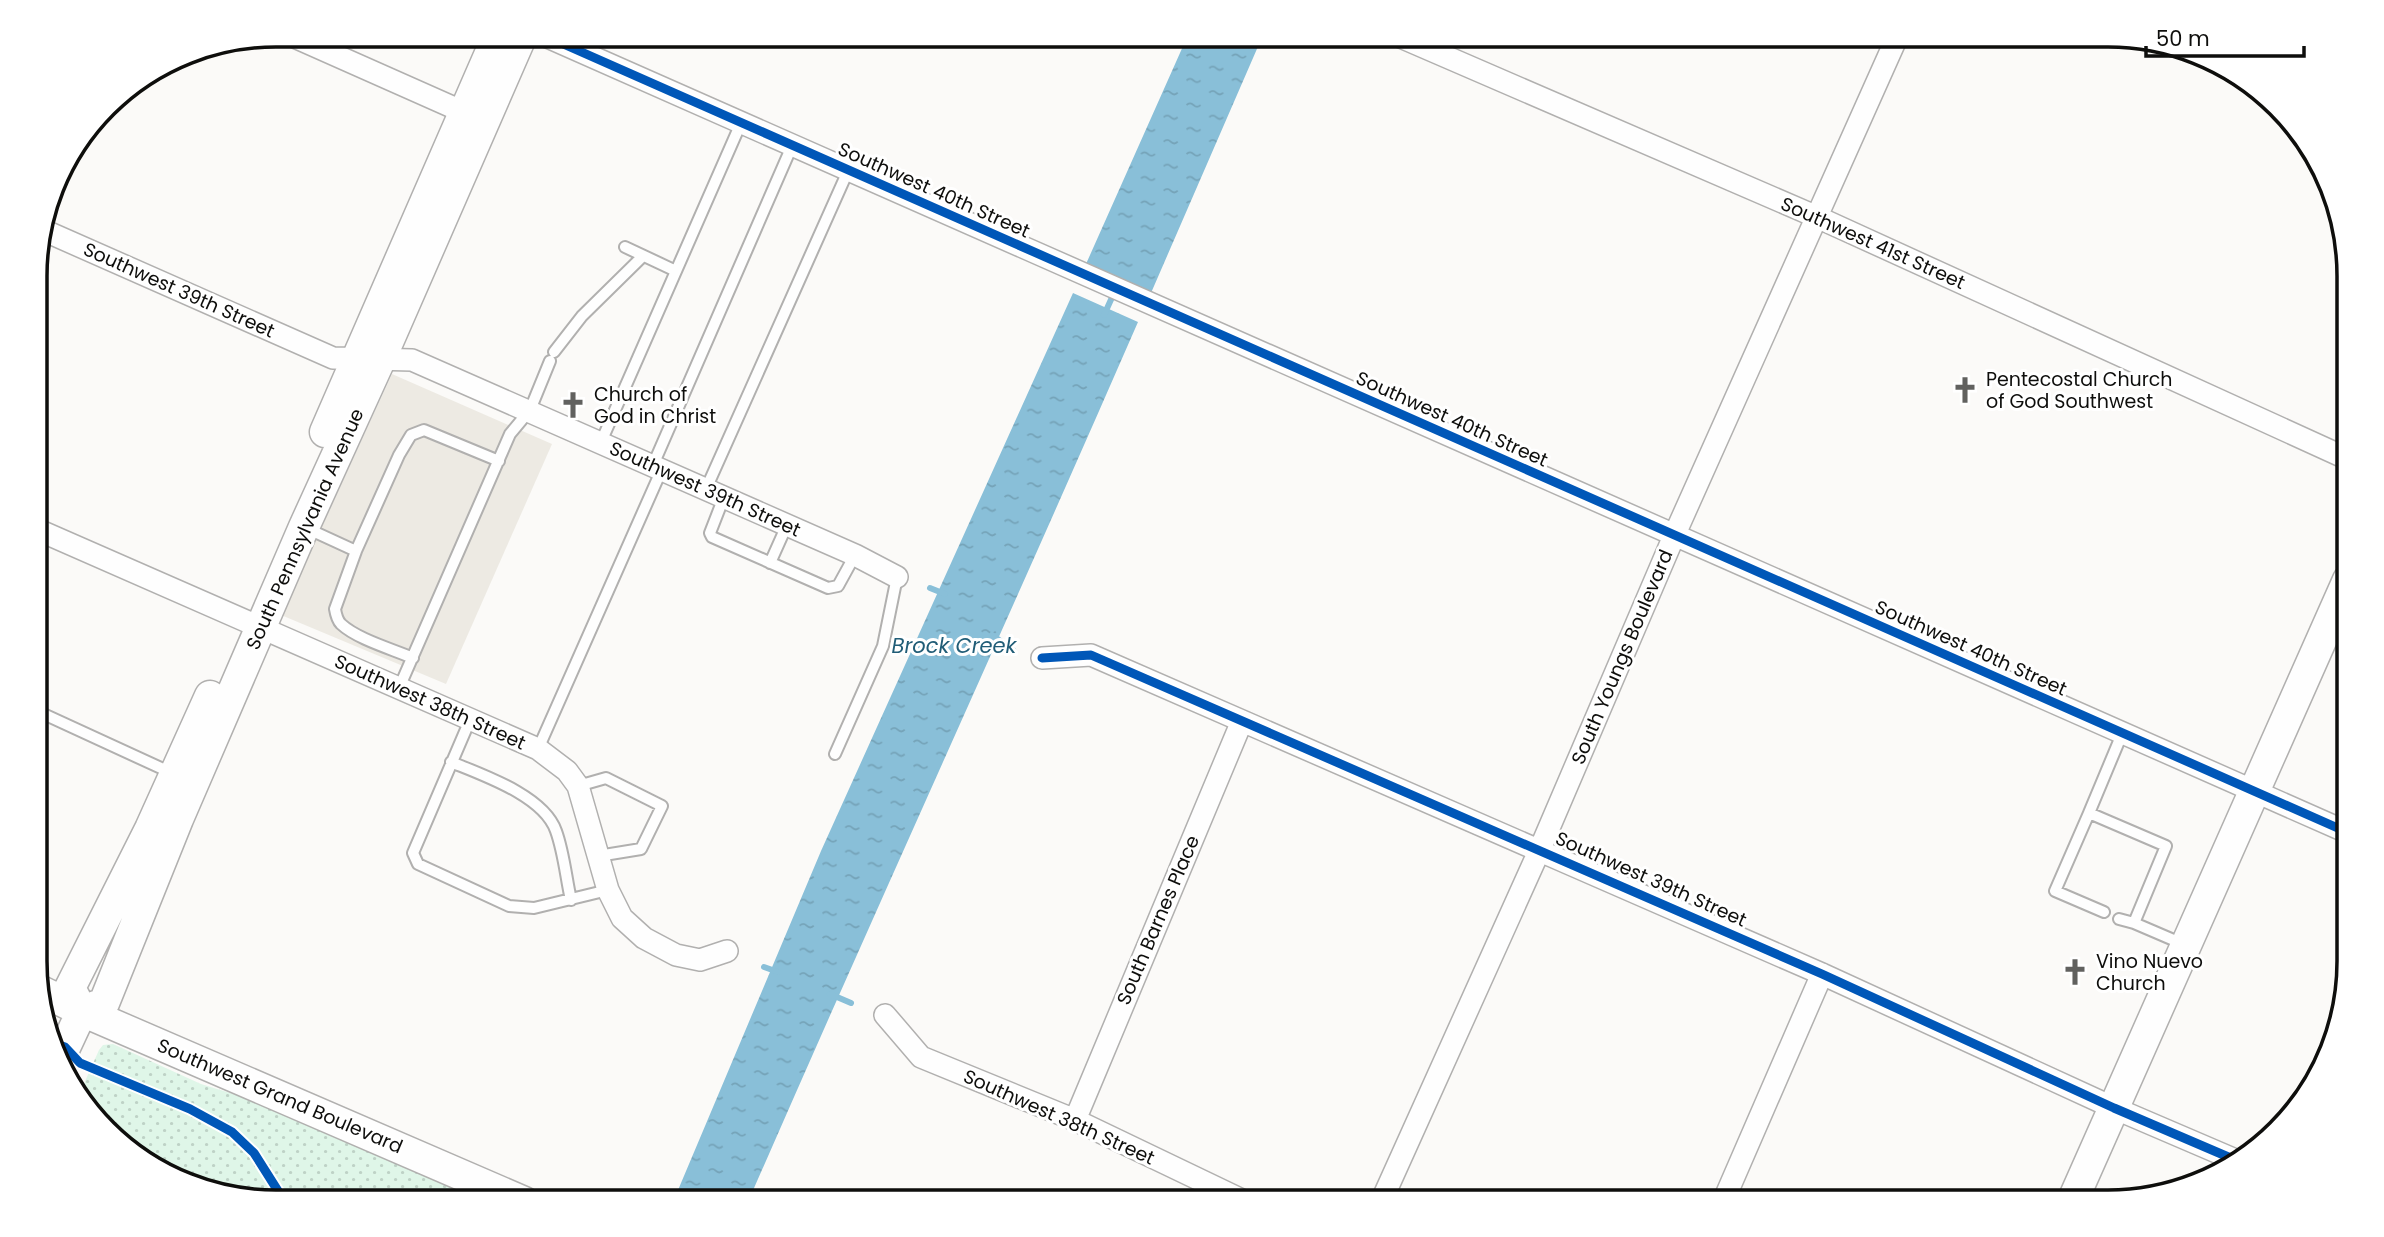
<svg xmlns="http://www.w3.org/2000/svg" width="2384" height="1237" font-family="Poppins,sans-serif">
	<defs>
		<pattern id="grass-dots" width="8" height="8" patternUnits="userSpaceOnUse" patternTransform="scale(1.75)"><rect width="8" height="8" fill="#dff6e8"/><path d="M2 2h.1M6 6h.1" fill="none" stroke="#bed2c6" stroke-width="1.8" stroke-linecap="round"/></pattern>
		<pattern id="water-ripples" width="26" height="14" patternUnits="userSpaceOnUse" patternTransform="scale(1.75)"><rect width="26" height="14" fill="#89bfd8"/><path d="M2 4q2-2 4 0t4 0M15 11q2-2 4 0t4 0" fill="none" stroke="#75a3b8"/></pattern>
	</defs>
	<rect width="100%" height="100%" fill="#fbfaf8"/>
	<path fill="#edeae3" d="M392 374 552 444 446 684 281 615Z"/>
	<path fill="url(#grass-dots)" d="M113 1044 201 1084 307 1117 497 1202H276L169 1177 78 1097 99 1050 103 1045Z"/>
	<path fill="url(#water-ripples)" d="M1188 35H1263L1151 293 1086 264Z
		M1073 293 1138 322C1010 616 876 908 748 1202H673L821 851Z"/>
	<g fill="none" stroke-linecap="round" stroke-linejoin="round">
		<path stroke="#89bfd8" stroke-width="6" d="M1104 315 1114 293
			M930 588 945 594
			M992 635 1013 650
			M764 967 778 972
			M830 994 851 1003"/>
		<defs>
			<path id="lane" d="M625 247 676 271
				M554 352 582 316 643 256
				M601 442 741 123
				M653 465 792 146
				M706 489 848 171
				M724 497 710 533 712 537 828 588 838 586 855 555
				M306 528 356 551
				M770 563 787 525
				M413 658C392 649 357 639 341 624 337 620 336 615 335 609L356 551 399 455 411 435 424 430 499 461
				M399 688 510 434 530 410 550 361
				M37 711 174 774
				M470 720 413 853 418 864 509 906 534 908 608 890
				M2122 734 2089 813 2166 846 2134 923 2183 944
				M538 749 662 469
				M835 754 883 646 897 577
				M451 762C483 775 544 796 556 831 564 853 566 878 571 900
				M578 786 606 778 662 806 641 849 598 856
				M2089 813 2055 891 2104 912
				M2119 919 2134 923"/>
			<path id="street" d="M290 35 477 118
				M543 35 2349 833
				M1396 35 1817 217 2348 459
				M43 230 333 358 412 360 855 555 897 577
				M36 529 538 749 567 771 578 786 608 890 622 918 644 938 676 955 700 960 727 951
				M1042 658 1091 655 1822 974 2114 1108 2240 1162
				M885 1015 921 1057 1075 1120 1246 1202
				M1075 1120 1242 721
				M1381 1202 1540 849 1674 536 1898 35
				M1723 1202 1822 974"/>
			<path id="secondary" d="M325 432 498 35
				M37 989 82 1011 524 1202
				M82 1011 70 988 150 829 210 696
				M61 1056 82 1011 104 1003 178 819 304 527 381 358 522 35
				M2072 1202 2348 580"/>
		</defs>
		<use href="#lane" stroke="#b1b0af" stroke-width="14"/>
		<use href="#street" stroke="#b1b0af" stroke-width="24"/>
		<use href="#secondary" stroke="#b1b0af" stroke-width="33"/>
		<use href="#lane" stroke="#fefefe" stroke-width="10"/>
		<use href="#street" stroke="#fefefe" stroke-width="21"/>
		<use href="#secondary" stroke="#fefefe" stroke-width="30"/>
		<defs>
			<path id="cycleway" d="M543 35 2349 833
				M1042 658 1091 655 1822 974 2114 1108 2240 1162
				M56 1044 65 1047 80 1063 190 1109 232 1132 254 1153 285 1202"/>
		</defs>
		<use href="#cycleway" stroke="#fff" stroke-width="13"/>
		<use href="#cycleway" stroke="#0057b8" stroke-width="9"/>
	</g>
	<defs>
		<symbol id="church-bare" viewBox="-9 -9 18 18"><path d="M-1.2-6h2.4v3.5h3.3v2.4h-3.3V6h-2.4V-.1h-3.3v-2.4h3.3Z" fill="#61615f" stroke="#fff" stroke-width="2.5" paint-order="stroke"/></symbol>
	</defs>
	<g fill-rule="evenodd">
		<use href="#church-bare" x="1946" y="371" width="38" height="38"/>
		<use href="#church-bare" x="554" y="386" width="38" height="38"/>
		<use href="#church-bare" x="2056" y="953" width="38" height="38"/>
	</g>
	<g text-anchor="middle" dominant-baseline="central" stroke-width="6" stroke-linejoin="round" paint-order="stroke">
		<g font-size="19" fill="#0e0e0c" stroke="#fff">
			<text transform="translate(934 190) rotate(24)">Southwest 40th Street</text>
			<text transform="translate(1873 243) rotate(24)">Southwest 41st Street</text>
			<text transform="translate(179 290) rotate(24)">Southwest 39th Street</text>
			<text transform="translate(1452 419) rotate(24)">Southwest 40th Street</text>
			<text transform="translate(705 489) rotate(24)">Southwest 39th Street</text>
			<text transform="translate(305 529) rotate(-66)">South Pennsylvania Avenue</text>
			<text transform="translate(1971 648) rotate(24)">Southwest 40th Street</text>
			<text transform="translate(1622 657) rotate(-67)">South Youngs Boulevard</text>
			<text transform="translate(430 702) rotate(24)">Southwest 38th Street</text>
			<text transform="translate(1651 879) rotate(24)">Southwest 39th Street</text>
			<text transform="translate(1158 920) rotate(-67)">South Barnes Place</text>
			<text transform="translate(280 1096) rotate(23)">Southwest Grand Boulevard</text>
			<text transform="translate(1059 1117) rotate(24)">Southwest 38th Street</text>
		</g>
		<g font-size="19" fill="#0e0e0c" stroke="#fff" text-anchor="start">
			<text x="1986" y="379">Pentecostal Church<tspan x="1986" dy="22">of God Southwest</tspan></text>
			<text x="594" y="394">Church of<tspan x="594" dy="22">God in Christ</tspan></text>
			<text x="2096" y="961">Vino Nuevo<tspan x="2096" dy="22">Church</tspan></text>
		</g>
		<g font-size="21" font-style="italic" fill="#215d77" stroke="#fff">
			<text x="954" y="645">Brock Creek</text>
		</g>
	</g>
	<path d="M0 0H2384V1237H0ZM276 47H2108A229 229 0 0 1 2337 276V961A229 229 0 0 1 2108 1190H276A229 229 0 0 1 47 961V276A229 229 0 0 1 276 47Z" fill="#fff" fill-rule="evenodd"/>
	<path fill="none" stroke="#0e0e0c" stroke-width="3.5" d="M276 47H2108A229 229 0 0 1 2337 276V961A229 229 0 0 1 2108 1190H276A229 229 0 0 1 47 961V276A229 229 0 0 1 276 47Z"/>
	<path d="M2146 46v10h158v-10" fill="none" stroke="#0e0e0c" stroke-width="3.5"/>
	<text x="2156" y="46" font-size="21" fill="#0e0e0c" stroke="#ffffff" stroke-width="5" paint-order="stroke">50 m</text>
</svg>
